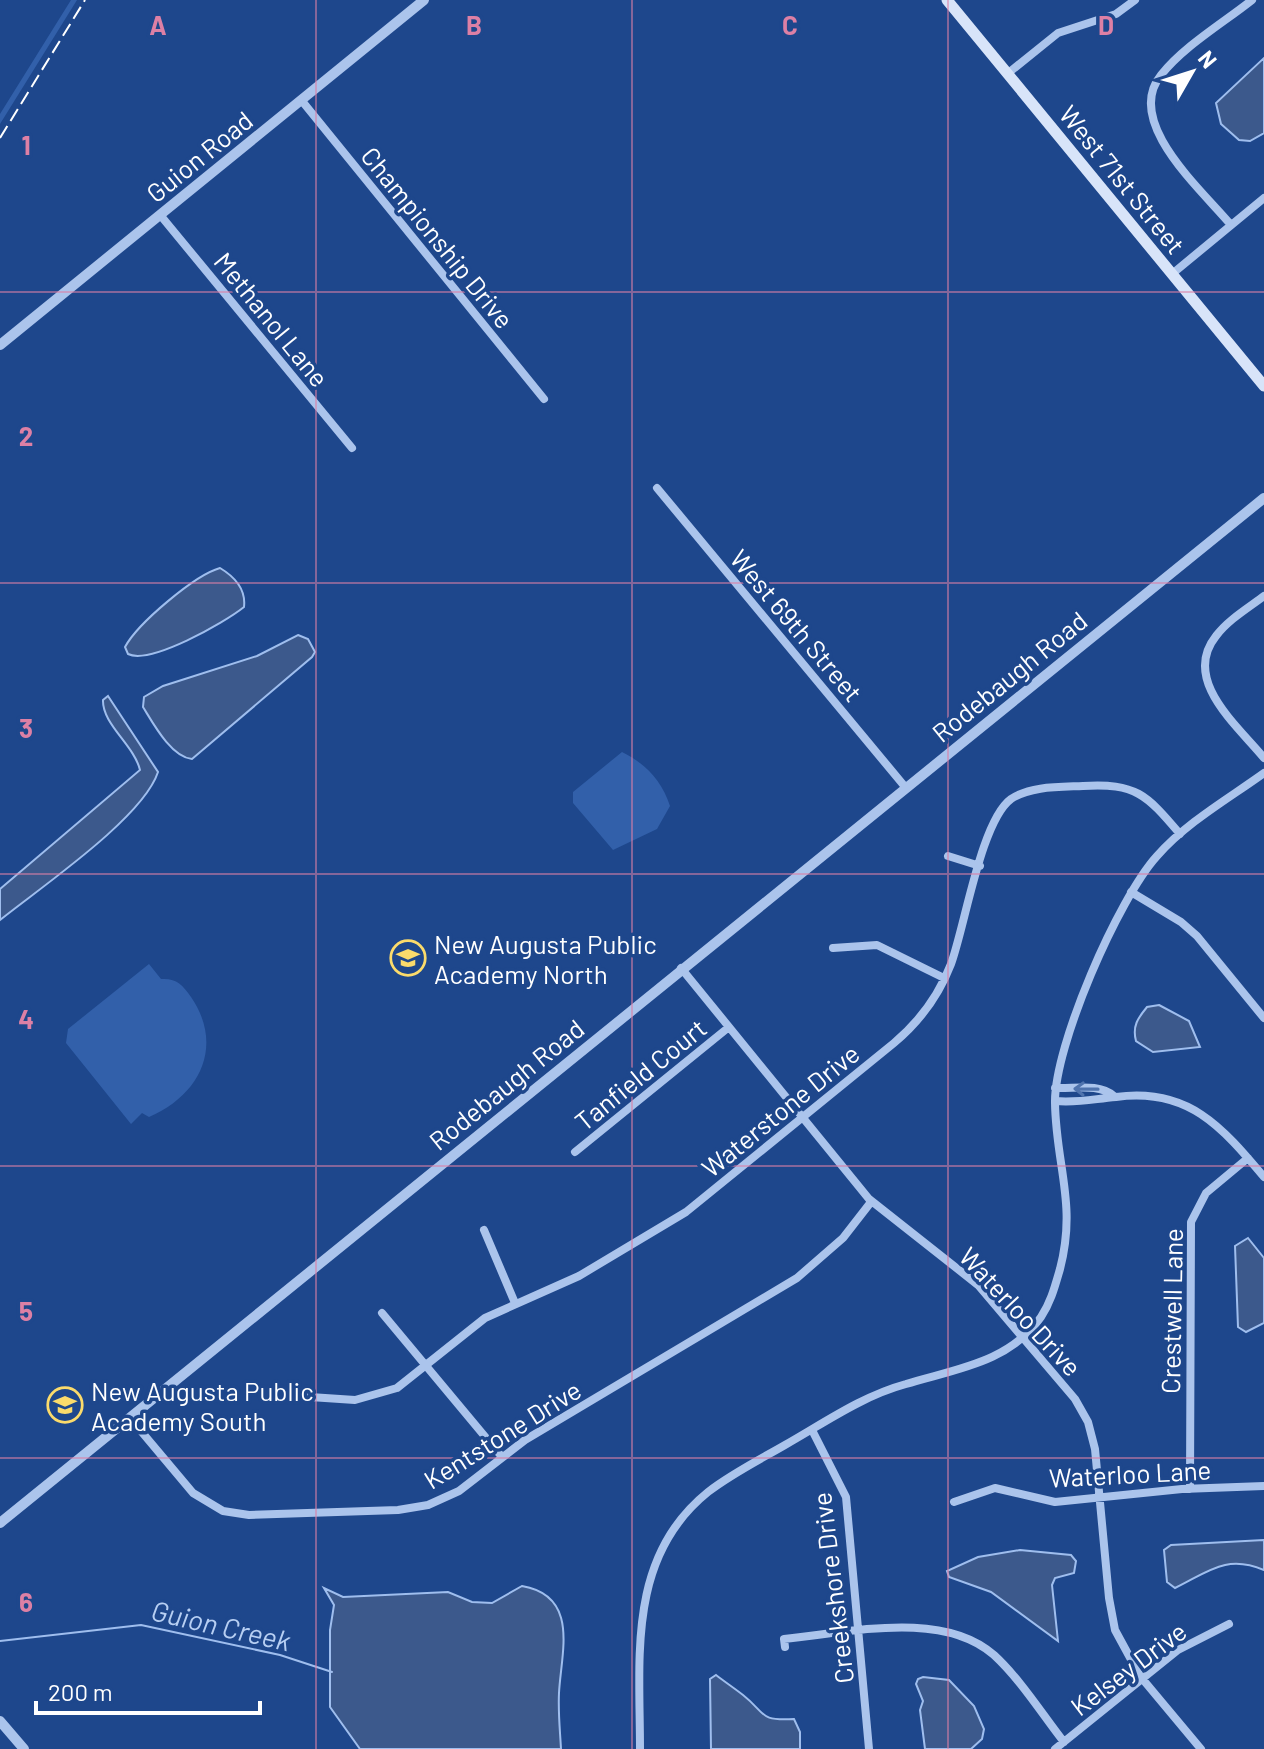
<svg xmlns="http://www.w3.org/2000/svg" width="1264" height="1749" font-family="Barlow,sans-serif">
	<rect width="100%" height="100%" fill="#1e478c"/>
	<path fill="#3260aa" d="M71 0H77L0 124V114Z
		M622 752C645 763 662 781 670 806L657 829 613 850 573 803V792Z
		M149 964 161 979C176 978 182 984 191 997 224 1045 201 1095 149 1117L142 1113 131 1124 66 1043 68 1029Z"/>
	<path fill="#3c598c" stroke="#9fbeee" stroke-width="2" d="M1264 58V133L1250 141 1239 140 1221 124 1216 103Z
		M220 568C235 577 246 590 244 607 224 623 150 665 128 654L125 647C138 623 195 575 220 568Z
		M298 635 308 639 315 652 312 657 192 759C171 757 153 723 143 707L144 697 163 686 257 656Z
		M108 696 158 772C143 818 41 887 0 920V889L140 770C134 745 102 724 103 700Z
		M1159 1005 1189 1021 1200 1047 1153 1052 1136 1041C1132 1026 1138 1018 1147 1007Z
		M1248 1238 1264 1258V1323L1246 1332 1238 1327 1235 1246Z
		M1264 1540V1570C1226 1554 1208 1572 1175 1588L1167 1582 1164 1550 1171 1545Z
		M1020 1550 1071 1555 1076 1561 1074 1573 1055 1578 1052 1585 1058 1641 991 1592 949 1577 947 1571 978 1557Z
		M522 1586C580 1596 561 1653 559 1693 558 1712 560 1730 561 1749H360L330 1707V1630L334 1605 324 1588 343 1597 448 1592 472 1602 492 1603Z
		M716 1675C725 1682 734 1688 743 1695 767 1714 758 1721 794 1719L800 1732V1749H711L710 1679Z
		M923 1677 949 1680 974 1706 984 1729 982 1739 971 1749H925L920 1710 923 1701 916 1684 918 1679Z"/>
	<g fill="none" stroke-linecap="round" stroke-linejoin="round">
		<path stroke="#9fbeee" stroke-width="2" d="M0 1641 141 1625 280 1655 332 1672"/>
		<path stroke="#abc4ec" stroke-width="8" d="M1007 74 1058 33 1116 14 1135 0
			M302 101 544 399
			M161 216 352 448
			M1231 225C1202 190 1123 122 1161 75 1184 46 1223 23 1252 0
			M1172 274 1264 198
			M657 488 906 788
			M1264 596C1248 608 1228 620 1216 636 1181 680 1238 726 1264 758
			M948 856 980 866
			M1131 892 1181 922 1197 936 1264 1018
			M833 948 877 945 944 978
			M681 968 869 1199 978 1285 1075 1399 1088 1422 1095 1449 1109 1598 1115 1630 1140 1676 1201 1749
			M1055 1088C1075 1089 1098 1083 1114 1096
			M1055 1101C1079 1103 1093 1099 1116 1097 1188 1087 1222 1127 1264 1177
			M575 1152 729 1027
			M484 1230 515 1303
			M382 1313 502 1457
			M280 1395 355 1400 397 1388 485 1318 579 1276 686 1212 894 1043C919 1022 939 995 951 964 965 926 981 821 1011 799 1030 786 1060 787 1083 786 1136 783 1146 794 1180 834
			M130 1418 193 1493 223 1511 249 1515 398 1510 428 1505 459 1491 525 1440 797 1278 843 1238 871 1202
			M812 1430 846 1497 869 1749
			M1190 1489 1191 1222 1206 1193 1248 1158
			M954 1502 995 1488 1055 1502 1182 1489 1264 1486
			M785 1647 784 1639C848 1633 942 1609 994 1655 1021 1680 1042 1714 1064 1742
			M640 1749C640 1657 627 1557 708 1492 731 1474 759 1460 785 1445 824 1423 862 1396 906 1384 955 1369 1009 1363 1041 1317 1051 1302 1055 1286 1060 1269 1077 1204 1056 1166 1055 1103 1054 1046 1118 899 1157 856 1187 822 1228 799 1264 773
			M1055 1749 1178 1650 1229 1624"/>
		<path stroke="#abc4ec" stroke-width="10" d="M0 345 424 0
			M0 1523 1264 498
			M0 1721 24 1749"/>
		<path stroke="#d8e4f9" stroke-width="11" d="M947 0 1264 386"/>
		<path stroke="#fff" stroke-width="2" stroke-dasharray="14 6" stroke-linecap="butt" d="M0 138 85 0"/>
	</g>
	<defs><path id="oneway-shaft" d="M-6 0H5M1.5-3L5.5 0L1.5 3" fill="none" stroke-width="1.6" stroke-linecap="round" stroke-linejoin="round" transform="scale(2)"/></defs>
	<use stroke="#4f73ae" href="#oneway-shaft" transform="translate(1086 1089) rotate(-179)"/>
	<path fill="none" stroke="#dd80a5" stroke-width="2" stroke-opacity="0.55" d="M316 0V1749M632 0V1749M948 0V1749M0 292H1264M0 583H1264M0 874H1264M0 1166H1264M0 1458H1264"/>
	<defs>
		<symbol id="school-ring" viewBox="-11 -11 22 22"><circle r="9.5" fill="#1e478c" stroke="#fbdb6b" stroke-width="1.5"/><path d="M0-5L7-2L0 1L-7-2ZM-4 1L0 2.5L4 1V4Q0 6-4 4Z" fill="#fbdb6b"/></symbol>
	</defs>
	<g fill-rule="evenodd">
		<use href="#school-ring" x="388" y="938" width="40" height="40"/>
		<use href="#school-ring" x="45" y="1385" width="40" height="40"/>
	</g>
	<g text-anchor="middle" dominant-baseline="central" stroke-width="7" stroke-linejoin="round" paint-order="stroke">
		<g font-size="26" fill="#fff" stroke="#1e478c">
			<text transform="translate(199 156) rotate(-39)">Guion Road</text>
			<text transform="translate(1123 179) rotate(51)">West 71st Street</text>
			<text transform="translate(438 237) rotate(51)">Championship Drive</text>
			<text transform="translate(272 319) rotate(51)">Methanol Lane</text>
			<text transform="translate(797 625) rotate(50)">West 69th Street</text>
			<text transform="translate(1009 676) rotate(-39)">Rodebaugh Road</text>
			<text transform="translate(640 1074) rotate(-39)">Tanfield Court</text>
			<text transform="translate(506 1084) rotate(-39)">Rodebaugh Road</text>
			<text transform="translate(780 1110) rotate(-39)">Waterstone Drive</text>
			<text transform="translate(1021 1311) rotate(47)">Waterloo Drive</text>
			<text transform="translate(1171 1311) rotate(-89)">Crestwell Lane</text>
			<text transform="translate(502 1434) rotate(-32)">Kentstone Drive</text>
			<text transform="translate(1130 1473) rotate(-3)">Waterloo Lane</text>
			<text transform="translate(832 1588) rotate(-97)">Creekshore Drive</text>
			<text transform="translate(1128 1668) rotate(-37)">Kelsey Drive</text>
		</g>
		<g font-size="26" fill="#fff" stroke="#1e478c" text-anchor="start">
			<text x="434" y="943">New Augusta Public<tspan x="434" dy="30">Academy North</tspan></text>
			<text x="91" y="1390">New Augusta Public<tspan x="91" dy="30">Academy South</tspan></text>
		</g>
		<g font-size="28" font-style="italic" fill="#b7cff3" stroke="#1e478c">
			<text transform="translate(221 1625) rotate(13)">Guion Creek</text>
		</g>
	</g>
	<g font-size="26" text-anchor="middle" font-weight="bold" fill="#dd80a5" stroke="#1e478c" stroke-width="7" stroke-linejoin="round" paint-order="stroke">
		<text x="158" y="35">A</text>
		<text x="474" y="35">B</text>
		<text x="790" y="35">C</text>
		<text x="1106" y="35">D</text>
		<text x="26" y="155">1</text>
		<text x="26" y="446">2</text>
		<text x="26" y="738">3</text>
		<text x="26" y="1029">4</text>
		<text x="26" y="1321">5</text>
		<text x="26" y="1612">6</text>
	</g>
	<g transform="translate(1192 72) rotate(51)" stroke="#1e478c" stroke-width="6" paint-order="stroke">
	<path d="M0-6L14 30L0 20L-14 30Z" fill="#ffffff"/>
	<text y="-12" font-size="22" font-weight="bold" text-anchor="middle" fill="#ffffff">N</text>
	</g>
	<path d="M36 1701v12h224v-12" fill="none" stroke="#ffffff" stroke-width="4"/>
	<text x="48" y="1701" font-size="24" fill="#ffffff" stroke="#1e478c" stroke-width="6" paint-order="stroke">200 m</text>
</svg>
